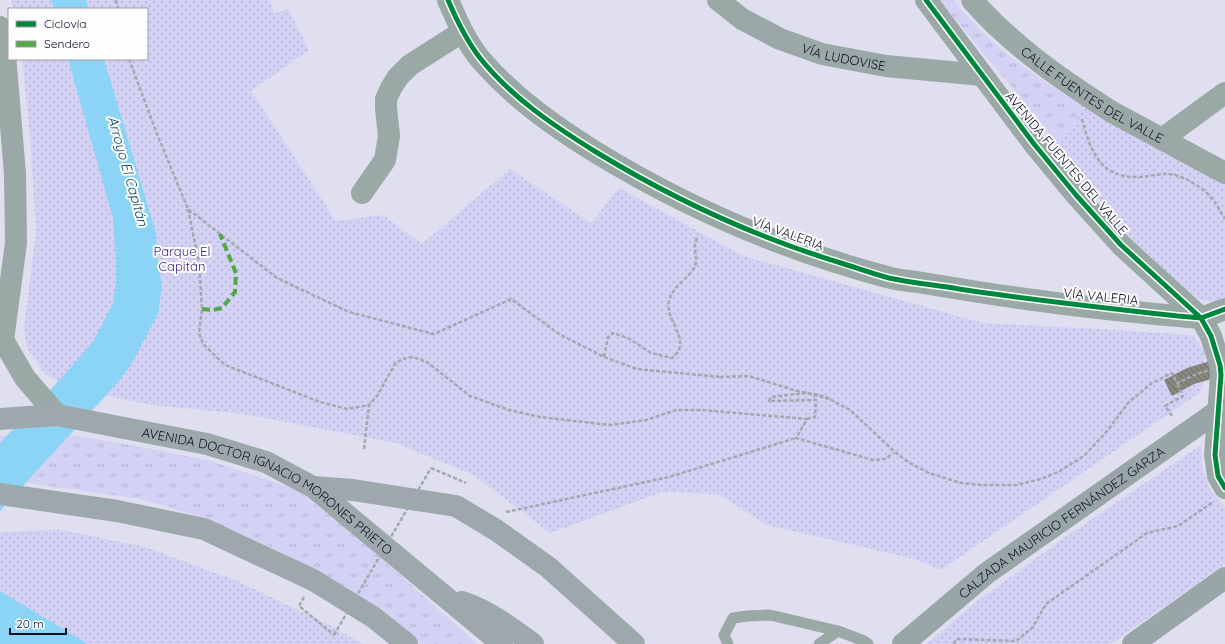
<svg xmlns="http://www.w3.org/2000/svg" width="1225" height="644" font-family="Quicksand,sans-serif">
	<defs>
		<pattern id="grass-tufts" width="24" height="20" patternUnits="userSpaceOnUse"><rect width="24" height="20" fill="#d3d2f5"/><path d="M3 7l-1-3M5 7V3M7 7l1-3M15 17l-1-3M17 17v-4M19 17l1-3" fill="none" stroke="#b4b3d2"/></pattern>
		<pattern id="park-dots" width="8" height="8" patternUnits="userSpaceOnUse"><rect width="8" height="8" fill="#d3d2f5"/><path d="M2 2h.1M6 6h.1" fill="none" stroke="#b4b3d2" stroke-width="1.8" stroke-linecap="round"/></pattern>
		<pattern id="building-back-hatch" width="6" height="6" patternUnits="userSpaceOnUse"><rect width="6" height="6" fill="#88867d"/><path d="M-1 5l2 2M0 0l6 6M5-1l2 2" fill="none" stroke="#6e6c66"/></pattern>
	</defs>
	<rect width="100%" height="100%" fill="#dfdfef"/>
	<path fill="url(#grass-tufts)" d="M939 0H954C988 46 1033 74 1080 104 1078 124 1072 132 1055 142L1026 104Z
		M47 431 131 445 211 461 295 489 351 531 477 644H419L378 611 325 575 268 546 210 520 140 499 0 479V436Z"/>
	<path fill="url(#park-dots)" d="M11 0H269L275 14 288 9 309 50 251 91 336 221 383 215 422 244 510 169 591 223 619 188 743 256 983 323 1100 329 1192 335 1205 352 1204 382 1199 393 941 570 915 559 767 525 718 494 662 492 550 533 474 475 396 443 244 414 152 405 68 388 43 372 27 348 24 328 36 231 30 137 22 59H147V9H14Z
		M1080 104 1225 184V300L1213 302 1196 299 1125 233 1055 142C1072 132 1078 124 1080 104Z
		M1201 445 1202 466 1210 490 1225 507V564L1111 644H927L976 602 1064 538Z
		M62 530 145 547 235 580 333 627 363 644H0V532Z"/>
	<path fill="#8cd4f5" d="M51 0H86L89 9H54Z
		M68 59H104L156 233 158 261 162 287 158 314 131 365 118 382 0 511V443L66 373 94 340 113 303 116 283V260L113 218Z
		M0 591 88 644H0Z"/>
	<path fill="url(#building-back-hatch)" d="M1210 361 1215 378 1194 384 1172 396 1164 380 1187 368Z"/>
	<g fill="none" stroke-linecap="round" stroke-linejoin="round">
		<path stroke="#a3a9ae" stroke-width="2.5" stroke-dasharray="4 2" stroke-linecap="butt" d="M116 0 118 9
			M129 59 157 134 188 209 277 278 349 312 434 334 511 299 559 334 604 357 637 369 720 377
			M1082 119C1091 153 1101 179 1141 177 1153 176 1163 172 1175 175 1189 179 1205 189 1213 200 1218 206 1221 213 1225 219
			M188 209 199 263 202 309 199 333 203 344 225 365 320 402 347 409 369 405 377 396 395 364 402 359 413 357 427 362 470 396 509 410 540 417 610 425 646 420 676 410H702L807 419 796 438 873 460 886 459 892 453
			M604 357 608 337 613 333 628 338 651 353 672 358C694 341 664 321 669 301 673 285 689 279 695 266 698 259 694 251 695 244 695 242 697 238 698 236
			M1172 416 1165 406 1183 396 1177 383
			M807 419 815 417 816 400 769 401 771 397 806 393 829 399
			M364 449 369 405
			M431 468 466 483
			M506 512 669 477 796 438
			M304 597 299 606 334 635
			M954 644 956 639 1016 641 1032 628 1046 604 1147 533 1178 526 1213 502"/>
		<path stroke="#9aa8a6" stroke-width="11" d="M728 644 724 635 733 618 748 616 770 615 838 631 864 641 868 644
			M819 644 838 631"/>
		<g stroke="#9aa8a6" stroke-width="22">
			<path d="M448 0C457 21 466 42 481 60 514 98 555 127 597 153 687 208 785 250 887 277 897 280 907 281 917 282 935 285 954 288 972 291 1047 303 1125 312 1201 318"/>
			<path id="s1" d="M718 0 742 19 780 39 822 54 886 66 982 75"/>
			<path d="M0 27 5 55 15 174 16 243 3 340 0 344"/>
			<path d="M1162 139 1225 93"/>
			<path d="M362 193 385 160 389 136 386 108V99L391 88 398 77 410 65 462 32"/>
			<path d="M3 340 25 378 57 415"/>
		</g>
		<g stroke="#9aa8a6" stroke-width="22">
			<path d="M926 0 1034 144 1076 195 1121 245 1201 318 1211 336 1220 365 1221 375 1215 455 1218 476 1225 488"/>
			<path id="s2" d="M972 0C1011 45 1062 80 1112 112L1225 173"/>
			<path d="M1201 318 1225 309"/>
		</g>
		<g stroke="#98a6a7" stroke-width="22">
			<path id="s3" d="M903 644 987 573 1225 406"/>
			<path d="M1133 644 1225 578"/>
		</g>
		<g stroke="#9ca8ac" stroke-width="22">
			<path id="s4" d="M0 419 57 415 207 444 266 462 313 487 502 644"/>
			<path d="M313 487 353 490 456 506 496 530 548 567 634 644"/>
			<path d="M0 494 117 511 204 529 313 580 373 617 407 644"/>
			<path d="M462 602C489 611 510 627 533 644"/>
		</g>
		<path stroke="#a3a9ae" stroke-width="2.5" stroke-dasharray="4 2" stroke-linecap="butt" d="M720 377 749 376 797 391 824 396 850 410 895 452 908 462 929 473 961 483 982 485H1016L1041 479 1060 471 1084 456 1108 430 1128 403 1152 383 1172 373 1177 383 1199 373 1225 366
			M334 635 431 468"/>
		<path stroke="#51a844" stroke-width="4" stroke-dasharray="8 4" stroke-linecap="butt" d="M202 309 213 310 222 308 235 292 236 273 220 234"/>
		<defs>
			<path id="cycleway" d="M448 0C457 21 466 40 480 58 511 97 554 126 596 152 673 199 755 237 841 263 857 268 873 274 889 278 912 283 936 285 959 289 1032 300 1105 308 1178 316L1201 318 1225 309
				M926 0 1034 144 1076 195 1121 245 1201 318 1211 336 1220 365 1221 375 1215 455 1218 476 1225 488"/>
		</defs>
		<use href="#cycleway" stroke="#fdfdfd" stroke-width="8"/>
		<use href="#cycleway" stroke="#00873e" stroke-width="5"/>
	</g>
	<g text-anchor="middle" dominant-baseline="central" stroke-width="4" stroke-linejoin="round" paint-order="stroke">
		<g font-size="13" fill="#100e26" stroke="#fdfdfd">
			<text stroke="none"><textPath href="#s1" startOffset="140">VÍA LUDOVISE</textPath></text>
			<text stroke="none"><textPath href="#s2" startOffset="154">CALLE FUENTES DEL VALLE</textPath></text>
			<text transform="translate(1067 163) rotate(50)">AVENIDA FUENTES DEL VALLE</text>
			<text transform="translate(788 233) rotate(20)">VÍA VALERIA</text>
			<text transform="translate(1101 296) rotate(6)">VÍA VALERIA</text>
			<text stroke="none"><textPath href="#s4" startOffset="285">AVENIDA DOCTOR IGNACIO MORONES PRIETO</textPath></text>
			<text stroke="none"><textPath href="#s3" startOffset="200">CALZADA MAURICIO FERNÁNDEZ GARZA</textPath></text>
		</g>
		<g font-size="13" fill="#3c208e" stroke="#fdfdfd">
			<text x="182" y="251">Parque El<tspan x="182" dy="15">Capitán</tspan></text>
		</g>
		<g font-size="14" font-style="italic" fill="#054559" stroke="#fdfdfd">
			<text transform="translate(128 171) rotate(74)">Arroyo El Capitán</text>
		</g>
	</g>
	<rect x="8" y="8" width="140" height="52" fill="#fdfdfd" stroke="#9e9da7"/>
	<rect x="16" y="21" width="20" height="6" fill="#00873e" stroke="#9e9da7"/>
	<text x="44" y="28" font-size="12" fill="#100e26">Ciclovía</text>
	<rect x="16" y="41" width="20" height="6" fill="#51a844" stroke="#9e9da7"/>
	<text x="44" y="48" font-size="12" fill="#100e26">Sendero</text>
	<path d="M10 628v6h56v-6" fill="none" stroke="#100e26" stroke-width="2"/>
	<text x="16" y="628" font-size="12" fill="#100e26" stroke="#fdfdfd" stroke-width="3" paint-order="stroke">20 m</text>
</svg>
